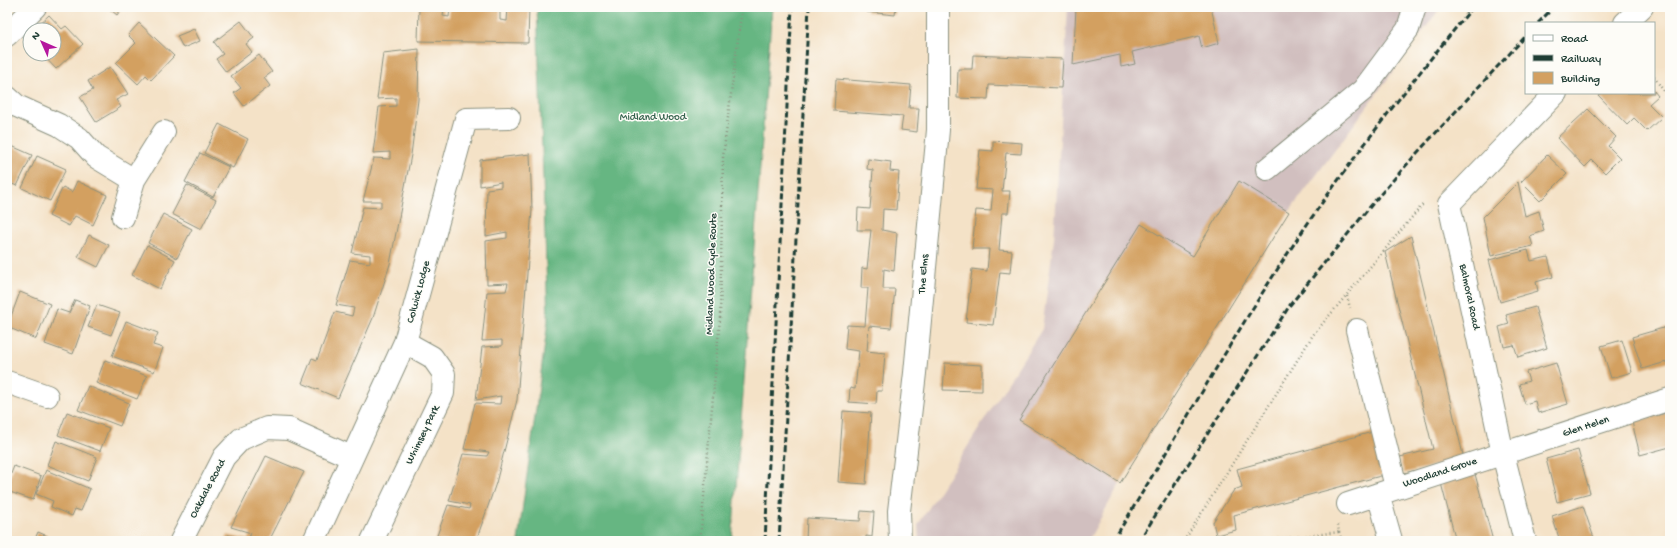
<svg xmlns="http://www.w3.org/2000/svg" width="1677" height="548" font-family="'Gochi Hand',sans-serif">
	<rect width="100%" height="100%" fill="#fdfcf7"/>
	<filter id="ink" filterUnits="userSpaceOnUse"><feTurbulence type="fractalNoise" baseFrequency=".025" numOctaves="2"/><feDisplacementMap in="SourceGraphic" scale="8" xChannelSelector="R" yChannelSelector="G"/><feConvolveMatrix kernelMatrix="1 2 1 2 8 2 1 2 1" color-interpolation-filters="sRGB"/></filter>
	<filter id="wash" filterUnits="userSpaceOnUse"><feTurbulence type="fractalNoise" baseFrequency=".012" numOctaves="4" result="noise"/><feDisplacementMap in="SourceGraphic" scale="16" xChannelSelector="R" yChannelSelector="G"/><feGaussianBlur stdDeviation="0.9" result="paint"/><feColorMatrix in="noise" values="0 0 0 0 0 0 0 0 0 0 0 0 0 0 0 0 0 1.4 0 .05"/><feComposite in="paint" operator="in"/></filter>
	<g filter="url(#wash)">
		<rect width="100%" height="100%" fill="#f4e2c7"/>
		<path fill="#d1bfbf" d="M1068 7H1441L1289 212 1120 483 1088 541H919L918 525 1042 329 1054 239Z"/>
		<path fill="#66b682" stroke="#427a5b" d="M537 7H772L732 541H518L548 321Z"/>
		<g id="blocks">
			<path fill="#d3a061" d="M107 7H123L117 15Z
				M419 7H444L443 16 449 17 450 7H500V20L507 21 508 7H529L528 43 418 41Z
				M867 7H896L895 15 867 12Z
				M1082 7H1211L1219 43 1202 48 1199 36 1132 52 1135 64 1121 67 1120 55 1073 65 1076 8Z
				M49 15 62 29 66 26 83 44 56 69 42 54H54V30H33Z
				M241 21 254 38 246 44 252 52 226 72 216 59 223 54 214 42Z
				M139 23 174 56 151 80 146 75 138 84 116 63 136 43 128 35Z
				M194 29 200 41 183 48 177 36Z
				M30 33V42L26 37Z
				M419 49 418 100 411 155 390 264 373 318 338 398 302 383 312 358 317 360 335 312 352 316 354 308 336 305 350 260 370 263V255L352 253 363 207 381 208V201H363L374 158 390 159V152L373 153 379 107 396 106V98L377 99 383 53Z
				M259 55 272 72 264 78 270 86 244 106 234 93 241 88 231 76Z
				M973 55 1063 59 1061 88 989 85 988 99 957 98 958 69H972Z
				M110 67 128 94 116 100 121 107 96 122 80 97 93 90 88 81Z
				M836 79 911 85 909 108H919L917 132 901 130 903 116 834 111Z
				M1654 91 1658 96 1649 104 1662 117 1647 131 1634 118 1627 125 1599 96 1603 93H1654Z
				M1588 109 1616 137 1608 146 1620 158 1605 173 1592 160 1585 167 1557 138Z
				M219 124 248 139 233 168 204 153Z
				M993 141 1022 143 1021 154 1006 153 1002 191H1010L1008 213H1002L999 250 1012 251 1010 273 1000 272 993 325 966 322 972 269 987 271 989 249H972L976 210 991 211 993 190 976 189 980 150 993 151Z
				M7 144 32 155 17 186 7 182Z
				M200 153 229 167 213 197 185 182Z
				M530 154 532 210 517 400 496 483 476 541H435L448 505 469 509 470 505 449 501 463 454 487 456 489 452 464 449 475 403 500 404 501 396 476 400 482 347 502 346V340L482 341 487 292 506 291 508 283 487 284 486 241 507 238V232L486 236 487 189 501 187V182L480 186V160Z
				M1547 155 1567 174 1540 201 1521 182Z
				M37 156 66 169 50 201 22 188Z
				M868 159 891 162 890 171 899 172 896 210 883 209 882 230 897 233 894 271 884 269 883 289H895L891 328 869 326 867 351 885 353 882 391H877L876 404 849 402 850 388 855 389 859 351 845 349 847 325 865 326 868 288H861L862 268 867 269 871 230H857L858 208 870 209 873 170 867 169Z
				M77 181 107 195 93 225 75 216 69 226 49 216 63 187 72 192Z
				M1239 181 1289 212 1120 483 1019 420 1141 224 1193 256Z
				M1518 182 1525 216 1539 211 1544 231 1530 236 1533 246 1491 256 1483 217Z
				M187 185 216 200 201 229 172 214Z
				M163 214 192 229 177 258 148 243Z
				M89 235 109 245 98 267 78 257Z
				M1411 236 1464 459 1404 473 1400 457 1433 449 1385 252Z
				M147 245 175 260 160 289 132 275Z
				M1528 250 1531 261 1548 257 1553 277 1536 282 1538 291 1500 302 1489 260Z
				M20 292 50 304 36 339 7 327Z
				M75 300 90 306 73 354 45 344 57 309 69 313Z
				M97 305 120 313 111 335 88 327Z
				M1535 307 1547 348 1518 357 1514 345 1504 347 1499 327 1509 324 1506 315Z
				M126 321 158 333 153 345 163 348 154 372 112 356Z
				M1670 326V361L1642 369 1632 337Z
				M1622 340 1632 372 1611 378 1601 346Z
				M105 360 147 376 137 399 96 383Z
				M945 363 982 365V391L943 390Z
				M1556 363 1568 404 1538 413 1535 401 1525 404 1519 384 1529 381 1526 372Z
				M88 386 129 403 120 426 78 410Z
				M843 411 871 413 866 484 838 482Z
				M67 412 109 428 100 451 58 435Z
				M1670 412V447L1640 455 1632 422Z
				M1376 431 1388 474 1234 515 1236 530 1216 535 1213 522 1234 490 1242 487 1237 469Z
				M56 441 97 457 88 481 47 465Z
				M1578 450 1590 493 1557 502 1546 459Z
				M266 456 304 472 269 541H225L228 535 248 540 251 533 231 527Z
				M14 466 41 476 33 500 7 491V484Z
				M46 470 90 489 81 511 75 509 72 516 51 507 53 501 36 494Z
				M1475 474 1493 541H1456L1441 483Z
				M1583 506 1595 541H1560L1552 516Z
				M861 511 874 512 872 537 866 536V541H806L807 518 860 521Z
				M38 532 59 541H34Z"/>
		</g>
	</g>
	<g filter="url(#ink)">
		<use href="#blocks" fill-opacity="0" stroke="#8a907e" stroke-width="1"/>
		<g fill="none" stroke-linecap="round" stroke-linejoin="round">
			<defs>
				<path id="minor" d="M1625 23 1642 7
					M7 35 35 7
					M7 97 17 106 59 125 79 138 96 157 134 180
					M1267 169 1363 90 1408 29 1415 7
					M123 217 134 180 164 132
					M1357 330 1396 487
					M7 382 47 396
					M1378 494 1391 540
					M1348 504 1670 399
					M181 541 224 457 241 439 267 428 289 429 351 457
					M314 541 405 342 466 119 509 118
					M372 541 443 393 444 374 432 357 405 342
					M900 541 899 511 915 373 938 130V7
					M1525 541 1503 454 1449 204 1556 93"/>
			</defs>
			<use href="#minor" stroke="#8a907e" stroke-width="24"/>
			<path stroke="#8a907e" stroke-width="2.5" stroke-dasharray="1 3" stroke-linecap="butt" d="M1654 77 1670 100
				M1347 296 1350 308
				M1339 532 1342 541
				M700 541 720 318 723 157 742 7
				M1184 541 1313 335 1424 203
				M1262 541 1339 532 1338 525
				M1328 541 1329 533"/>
			<use href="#minor" stroke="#fff" stroke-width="22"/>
			<path stroke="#1f3d34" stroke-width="3" stroke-dasharray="6 3" stroke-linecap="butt" d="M1538 23 1554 7
				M765 541 792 7
				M779 541 809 7
				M1113 541C1178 435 1238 326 1308 223 1359 149 1415 77 1473 7
				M1139 541 1290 305 1378 197 1417 153 1526 36"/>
		</g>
	</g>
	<g text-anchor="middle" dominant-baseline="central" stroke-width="3" stroke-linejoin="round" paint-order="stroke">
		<g font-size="11" fill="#36634e" stroke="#fdfcf7">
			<text x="653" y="118">Midland Wood</text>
		</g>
		<g font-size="11" fill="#1f3d34" stroke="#fdfcf7">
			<text transform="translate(712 274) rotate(-88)">Midland Wood Cycle Route</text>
			<text transform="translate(924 274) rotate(-85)">The Elms</text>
			<text transform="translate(419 292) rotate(-75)">Colwick Lodge</text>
			<text transform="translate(1469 297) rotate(78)">Balmoral Road</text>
			<text transform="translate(1586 427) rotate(-18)">Glen Helen</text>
			<text transform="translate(423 435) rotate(-64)">Whimsey Park</text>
			<text transform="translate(1440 473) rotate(-18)">Woodland Grove</text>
			<text transform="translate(208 489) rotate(-62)">Oakdale Road</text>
		</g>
	</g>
	<rect width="1677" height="548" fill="none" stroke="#fdfcf7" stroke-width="24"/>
	<rect x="1525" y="22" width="130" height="72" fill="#fdfcf7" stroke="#a4b0a9"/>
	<rect x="1533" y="35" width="20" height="6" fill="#ffffff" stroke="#a4b0a9"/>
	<text x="1561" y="42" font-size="12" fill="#1f3d34">Road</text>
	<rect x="1533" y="55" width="20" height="6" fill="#1f3d34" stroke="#a4b0a9"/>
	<text x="1561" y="62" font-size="12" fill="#1f3d34">Railway</text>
	<rect x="1533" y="72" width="20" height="12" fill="#d3a061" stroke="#a4b0a9"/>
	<text x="1561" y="82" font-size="12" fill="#1f3d34">Building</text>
	<g transform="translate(42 42) rotate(315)"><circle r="19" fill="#fdfcf7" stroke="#a4b0a9"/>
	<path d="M0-3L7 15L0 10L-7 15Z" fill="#b5179e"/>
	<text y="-6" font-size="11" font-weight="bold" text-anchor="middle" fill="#1f3d34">N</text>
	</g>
</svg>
